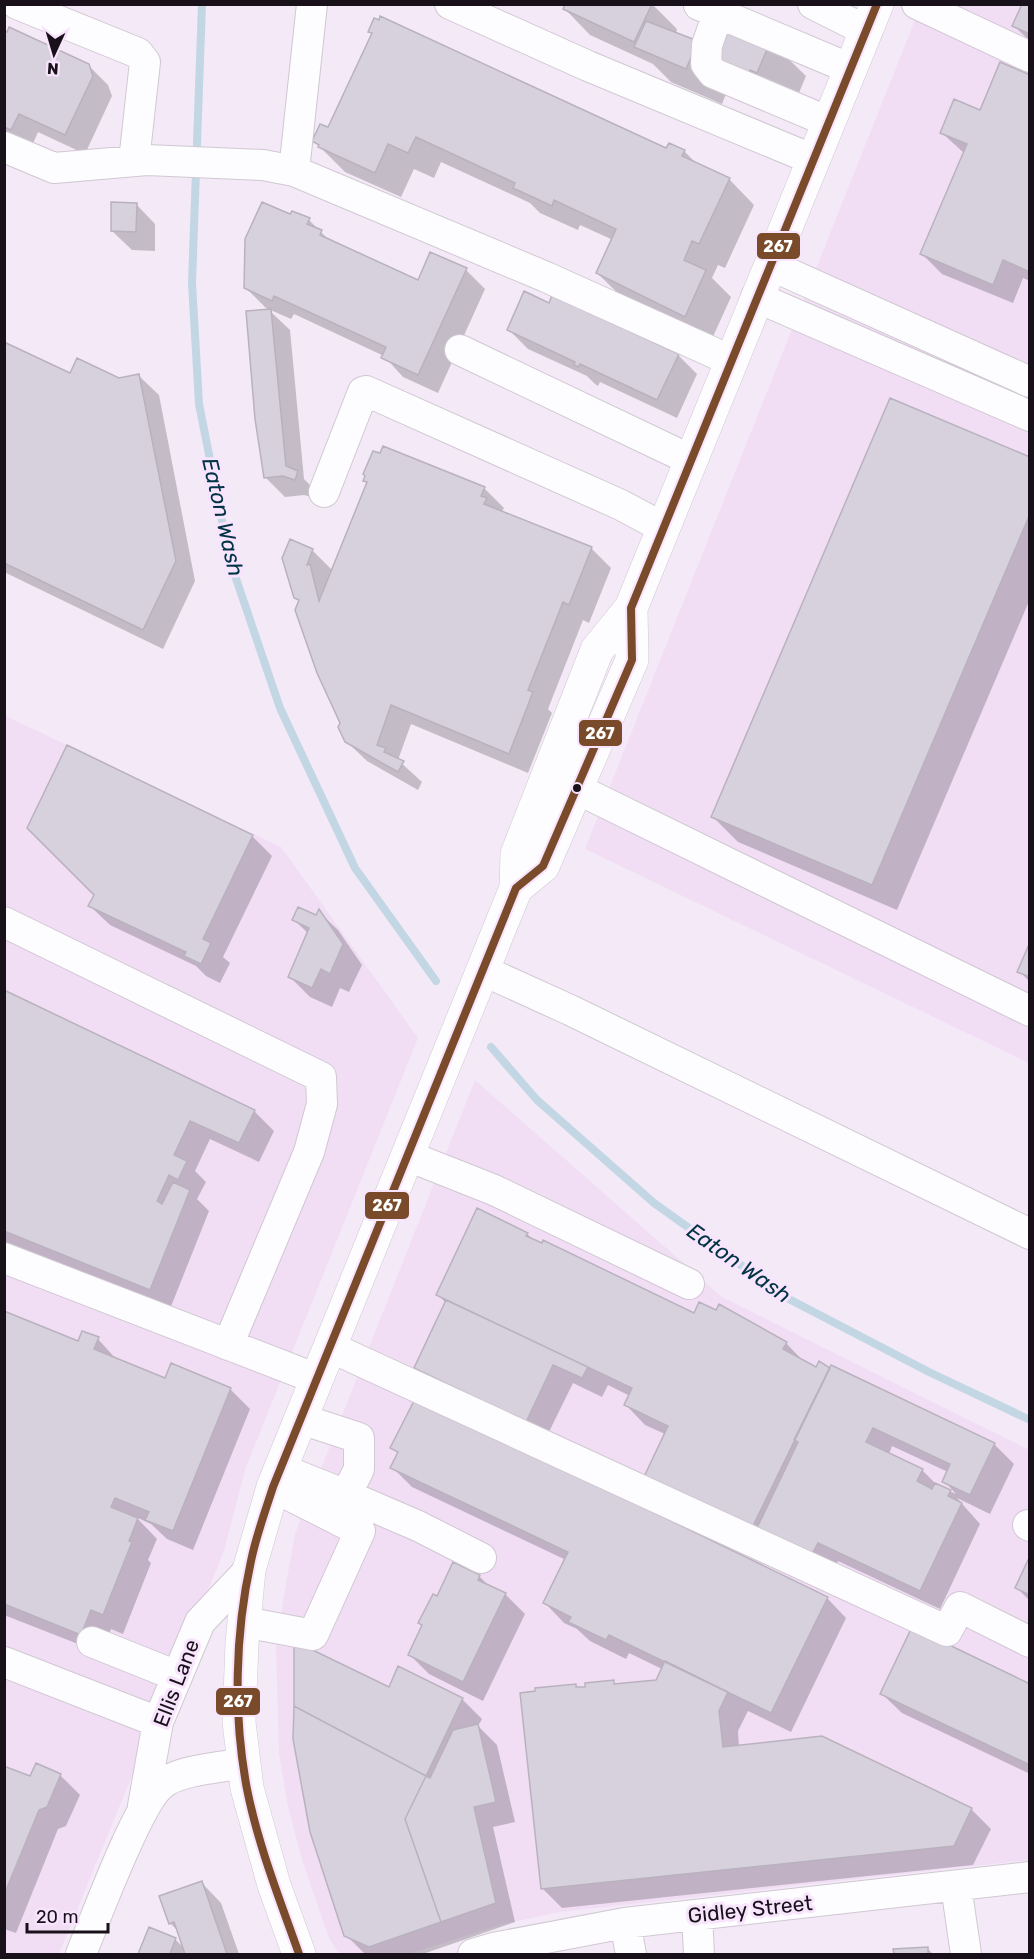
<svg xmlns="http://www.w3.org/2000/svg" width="1034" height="1959" font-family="Rubik,sans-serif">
	<rect width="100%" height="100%" fill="#f4eaf7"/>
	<path fill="#f1def5" d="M921 5H1029V1063L585 849Z
		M4 715 281 847 418 1038 245 1470 224 1551 59 1954H4Z
		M475 1080 722 1297 1029 1450V1860L560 1912 503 1924 409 1954H339L329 1938 303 1863 288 1807 279 1754 276 1647 284 1595 295 1534Z"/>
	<path fill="#0003" fill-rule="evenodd" d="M567 4H652L677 29 676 33 697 42 770 41 806 76 793 107 731 81 722 104 671 82 653 64 590 35 565 9Z
		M1030 4V41L1014 26Z
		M4 32 88 65 108 85 112 96 85 154 38 132 31 148 4 136Z
		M370 32 667 150 684 151 698 165 729 179 754 205 725 268 718 265 712 278 731 297 711 341 623 298 597 273 613 240 580 225 578 230 540 213 530 203 441 162 434 178 414 169 401 197 345 172 314 141 329 129 373 35Z
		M1030 77V281L1023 278 1013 303 942 274 922 254 964 153 942 133 981 112Z
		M136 204 155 224V251L132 250 112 231Z
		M291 216 309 220 332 243 418 282 466 270 485 289 438 393 403 377 384 356 294 314 291 319 266 308 246 288Z
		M550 305 678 355 697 374 677 418 600 382 598 386 595 384 587 376 528 349 508 329Z
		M270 311 290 330 304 479 317 492 315 498 304 495 285 497 266 478Z
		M4 343 70 375 118 379 139 376 159 395 195 581 163 649 4 572Z
		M1030 459V599L897 910 738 842 713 817Z
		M365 480 484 488 504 508 501 513 591 548 611 568 589 623 583 620 548 709 552 713 528 773 411 724 398 760 422 782 418 790 367 761 346 741 297 610 300 602 296 597 283 558 312 550 333 571 368 484Z
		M252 836 272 856 223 957 230 963 220 983 206 976 196 966 110 925 90 906 95 895Z
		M319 912 338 930 362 965 349 992 340 988 332 1007 310 997 290 977 309 934 294 920 317 917Z
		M1030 946V982L1019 971Z
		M4 991 255 1112 274 1131 259 1162 210 1139 195 1171 206 1182 197 1199 209 1211 170 1309 4 1242Z
		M527 1234 535 1241 695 1315 717 1312 720 1306 786 1343 806 1364 994 1444 1014 1464 990 1514 957 1498 980 1524 940 1609 838 1561 831 1575 771 1548 665 1434 645 1425 626 1405 630 1396 608 1385 602 1397 573 1383 545 1440 435 1388 415 1368 446 1303 438 1295ZM892 1446 948 1472 944 1481 956 1494 938 1486 922 1470 889 1454Z
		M4 1313 79 1343 98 1339 117 1360 166 1380 230 1389 250 1409 193 1550 167 1539 151 1524 136 1517 157 1539 148 1560 151 1563 123 1634 111 1629 101 1653 4 1615Z
		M392 1448 827 1598 846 1618 791 1732 748 1711 738 1731 739 1747 971 1809 991 1829 973 1865 562 1908 542 1888 575 1685 579 1689 613 1682 616 1685 657 1681 662 1669 629 1653 626 1659 590 1641 577 1629 564 1623 545 1603 566 1560 412 1487 392 1467 399 1454Z
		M1030 1562V1601L1017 1588Z
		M479 1576 490 1587 505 1594 525 1614 483 1701 429 1674 410 1655 437 1598Z
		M1030 1686V1774L902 1713 882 1694Z
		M389 1689 462 1699 482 1719 478 1726 497 1745 515 1822 493 1827 515 1922 423 1954H365L346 1935Z
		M4 1767 31 1778 60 1775 80 1795 66 1826 58 1829 16 1933 4 1929Z
		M202 1883 221 1903 239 1954H140L150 1929 176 1940 185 1949 179 1932 170 1923Z
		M927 1948 933 1954H895V1951Z"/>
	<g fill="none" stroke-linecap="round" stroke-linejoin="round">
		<path stroke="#c2d6e4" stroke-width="8" d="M202 4 192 283 199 404 230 561 280 708 355 868 436 981
			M491 1047 537 1100 654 1203 787 1298 929 1372 1030 1420"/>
	</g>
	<path fill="#d6d1dc" stroke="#b9b2be" stroke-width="1.5" d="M565 4H652L634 42 563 9Z
		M1022 4H1030V34L1012 26Z
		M380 16 666 148 669 143 685 150 682 156 730 178 699 244 692 241 684 260 706 270 685 317 596 273 616 229 554 200 552 206 513 188 515 183 416 137 408 153 388 144 375 173 318 147 319 145 312 141 320 124 328 127 372 33 368 32 374 18 379 20Z
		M646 21 698 41 686 69 634 47Z
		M9 27 89 64 93 76 65 135 19 114 11 130 4 127V30L7 32Z
		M724 27 771 40 757 73 750 70 748 76 712 63Z
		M1000 62 1030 75V272L1003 260 993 285 920 254 967 144 940 133 954 99 980 110Z
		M111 202 137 203 136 232 111 231Z
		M262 202 290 214 292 211 310 218 307 224 322 230 320 235 418 280 430 252 467 268 418 375 381 358 386 347 274 296 272 301 244 288 245 239Z
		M524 291 549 303 552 295 679 354 657 400 580 364 578 367 574 365 575 362 507 330Z
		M271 309 286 466 298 471 295 480 283 476 264 478 255 419 246 311Z
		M4 342 70 373 77 358 119 378 139 374 176 561 143 630 4 563Z
		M890 398 1030 457V514L872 885 711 817Z
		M383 446 485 487 481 496 487 498 484 504 592 547 569 605 563 602 528 690 533 692 509 754 391 705 377 745 386 748 384 752 404 761 398 772 345 742 338 727 340 723 317 673 295 610 299 600 294 598 282 558 290 539 313 549 307 565 310 564 319 601 367 482 363 481 365 476 363 474 373 451 380 453Z
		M67 745 253 835 203 939 211 943 201 964 184 956 186 952 88 906 94 895 27 828Z
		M298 907 316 915 319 909 343 944 330 974 321 969 312 988 288 977 309 928 292 920Z
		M1030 942V977L1017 972Z
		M4 990 255 1110 239 1143 190 1121 174 1155 187 1161 178 1180 169 1175 157 1201 162 1204 173 1182 190 1190 150 1290 4 1231Z
		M477 1208 528 1233 526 1236 542 1243 543 1240 694 1313 699 1302 716 1310 719 1304 787 1342 783 1349 816 1367 819 1361 830 1368 751 1530 643 1479 668 1426 624 1405 632 1388 436 1295Z
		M446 1300 588 1367 582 1378 553 1365 526 1422 414 1368Z
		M4 1311 78 1341 82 1331 99 1337 94 1349 165 1378 171 1363 231 1388 173 1531 145 1520 149 1512 115 1498 111 1507 138 1518 129 1541 132 1542 103 1615 91 1610 81 1635 4 1604Z
		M831 1365 995 1443 970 1495 942 1482 950 1464 873 1428 866 1442 923 1469 917 1481 932 1489 935 1483 951 1490 948 1496 962 1503 920 1591 818 1543 811 1556 756 1530 798 1442 794 1440Z
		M416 1397 828 1597 771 1713 609 1635 606 1640 568 1622 571 1617 543 1603 568 1552 390 1468 398 1452 390 1448Z
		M1028 1560 1030 1561V1595L1015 1588Z
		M453 1562 480 1575 478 1580 506 1593 463 1682 408 1655 422 1625 418 1623 433 1594 437 1596Z
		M912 1627 1030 1684V1765L880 1694Z
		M294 1641 389 1687 398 1666 463 1698 426 1776 294 1706Z
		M665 1661 728 1692 719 1711 723 1747 822 1736 972 1808 954 1846 541 1889 520 1693 535 1691V1688L576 1684V1687H585V1683L614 1680V1684L656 1680Z
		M294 1706 426 1776 405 1819 441 1922 369 1947 344 1936 310 1832 293 1739Z
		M478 1724 496 1802 474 1807 496 1903 441 1922 405 1819 426 1776 430 1778 453 1730Z
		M36 1763 61 1774 47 1807 39 1810 4 1895V1766L30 1776Z
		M202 1881 227 1954H185L174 1922 169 1924 159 1896Z
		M149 1927 176 1938 170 1954H138Z
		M928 1947V1954H894L893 1949Z"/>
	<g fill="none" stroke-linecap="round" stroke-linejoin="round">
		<defs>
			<path id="minor" d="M17 4 138 53 145 62 134 161
				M450 4 588 66 814 160
				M813 4 867 31
				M917 4 1030 57
				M699 5 851 69
				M718 13 707 45 706 64 713 73 829 122
				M4 147 54 168 147 160 263 165 294 171 546 277 732 361
				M294 171 312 4
				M770 265 1030 382
				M756 297 1030 416
				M460 350 691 460
				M324 492 363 392 366 391 621 505 664 528
				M577 789 1030 1011
				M4 922 321 1077 322 1104 309 1152 228 1345
				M484 971 570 1010 1030 1234
				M408 1156 494 1190 689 1284
				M4 1258 317 1379
				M330 1347 947 1631 960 1607 1030 1642
				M281 1469 346 1495 359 1469V1438L301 1419
				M346 1495 418 1526 481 1558
				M1028 1525 1030 1526
				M244 1622 313 1635 360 1531 273 1487
				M92 1642 177 1676
				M4 1662 158 1722
				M143 1806 158 1722 200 1622 249 1570
				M956 1886 966 1954
				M697 1915 699 1954
				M625 1923 631 1954
				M81 1954C95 1920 137 1805 161 1785 177 1770 223 1767 245 1763
				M473 1954 493 1948 625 1923 1030 1877"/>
			<path id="major" d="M516 888 543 866 632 660 631 608
				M299 1954 274 1885 247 1788 239 1722 242 1643 249 1570 273 1487 516 888 517 854 597 650 631 608 877 4"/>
		</defs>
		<use href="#minor" stroke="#d0c8d2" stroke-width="32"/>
		<use href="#major" stroke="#d0c8d2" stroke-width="34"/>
		<use href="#minor" stroke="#fdfcfe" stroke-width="30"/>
		<use href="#major" stroke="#fdfcfe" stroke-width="33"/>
		<defs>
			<path id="bus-1" d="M299 1954C280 1900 258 1845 247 1789 233 1716 235 1633 251 1561 256 1536 265 1512 273 1487L516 888 543 866 632 660 631 608 877 4"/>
		</defs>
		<use href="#bus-1" stroke="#f8e4fd" stroke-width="12"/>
		<use href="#bus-1" stroke="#7a4b2a" stroke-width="8"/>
	</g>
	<circle fill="#18111a" stroke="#f8e4fd" stroke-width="2" cx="577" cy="788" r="5"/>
	<g text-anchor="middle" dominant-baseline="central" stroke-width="6" stroke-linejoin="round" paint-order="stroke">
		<g font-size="21" fill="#18111a" stroke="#f8e4fd">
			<text transform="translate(176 1683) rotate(-69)">Ellis Lane</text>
			<text transform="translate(750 1909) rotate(-6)">Gidley Street</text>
		</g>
		<g font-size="22" font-style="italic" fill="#003343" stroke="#f8e4fd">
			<text transform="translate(223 517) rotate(77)">Eaton Wash</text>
			<text transform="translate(739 1263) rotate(35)">Eaton Wash</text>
		</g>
	</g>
	<g stroke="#f8e4fd" stroke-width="2">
		<rect x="756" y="232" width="45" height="28" rx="6" fill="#7a4b2a"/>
		<rect x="578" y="719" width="45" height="28" rx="6" fill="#7a4b2a"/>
		<rect x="364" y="1191" width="46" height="29" rx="6" fill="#7a4b2a"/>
		<rect x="215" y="1687" width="46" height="29" rx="6" fill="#7a4b2a"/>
	</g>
	<g font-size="16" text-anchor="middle" font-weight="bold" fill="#fff">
		<text x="778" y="252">267</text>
		<text x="600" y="739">267</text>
		<text x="387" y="1211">267</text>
		<text x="238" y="1707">267</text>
	</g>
	<rect width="1034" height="1959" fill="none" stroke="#18111a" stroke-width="12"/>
	<g transform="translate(54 54) rotate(184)" stroke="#f8e4fd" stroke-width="4.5" paint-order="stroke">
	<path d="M0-4.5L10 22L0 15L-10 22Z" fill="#18111a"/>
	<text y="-9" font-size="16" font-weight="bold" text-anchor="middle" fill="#18111a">N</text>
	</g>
	<path d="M27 1923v9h81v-9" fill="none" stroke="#18111a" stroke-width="3"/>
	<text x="36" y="1923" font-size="18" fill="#18111a" stroke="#f8e4fd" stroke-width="4.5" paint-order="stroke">20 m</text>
</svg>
